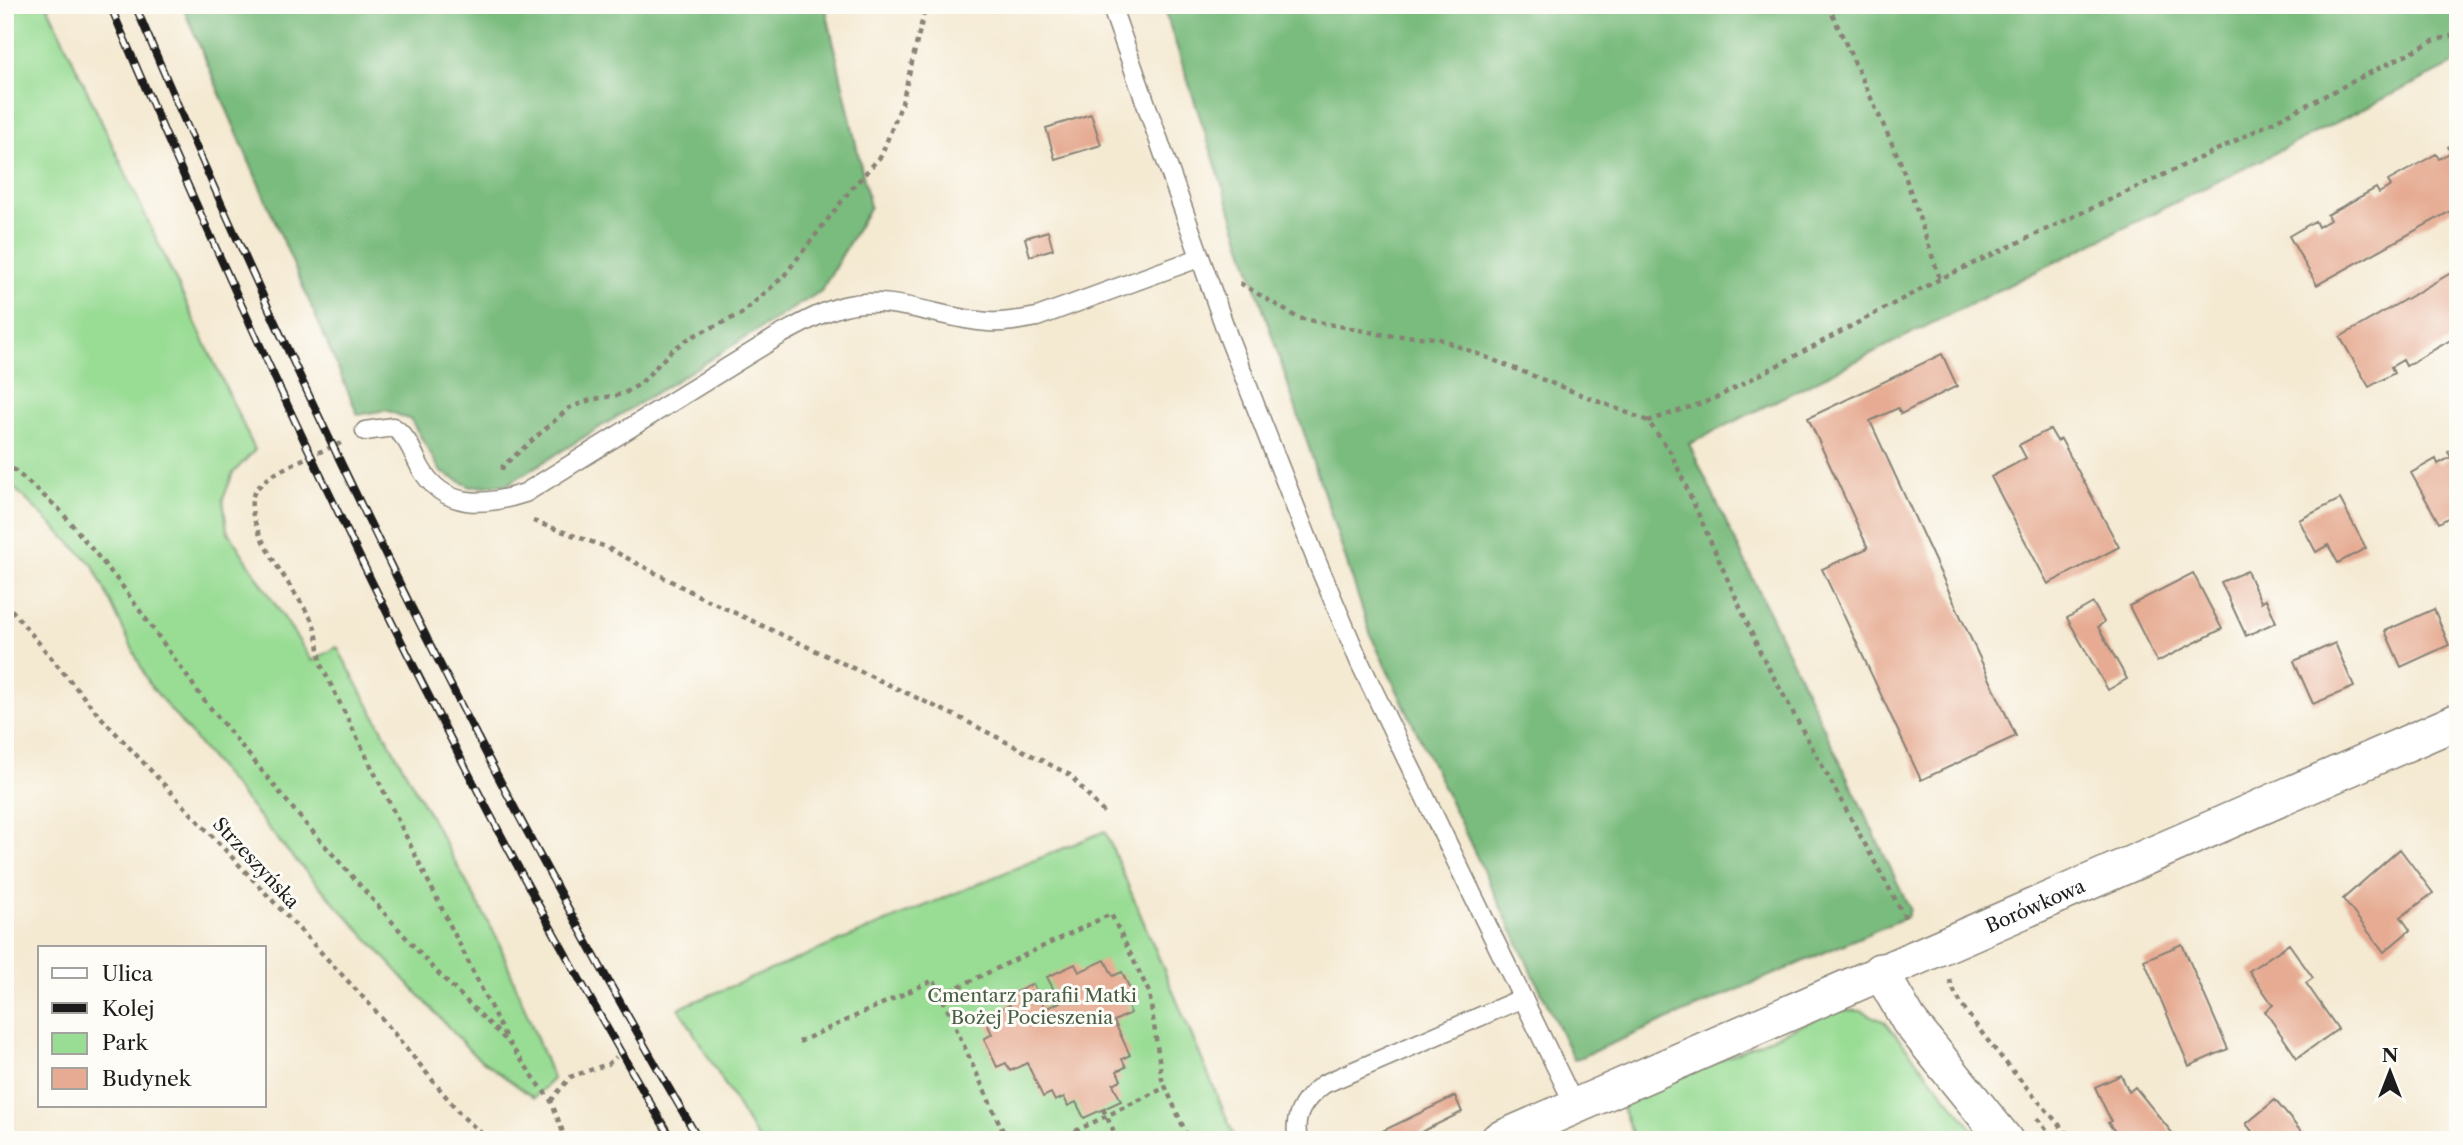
<svg xmlns="http://www.w3.org/2000/svg" width="2463" height="1145" font-family="'Libre Caslon Text',serif">
	<rect width="100%" height="100%" fill="#fdfcf7"/>
	<filter id="ink" filterUnits="userSpaceOnUse"><feTurbulence type="fractalNoise" baseFrequency=".0143" numOctaves="2"/><feDisplacementMap in="SourceGraphic" scale="14" xChannelSelector="R" yChannelSelector="G"/><feConvolveMatrix kernelMatrix="1 2 1 2 8 2 1 2 1" color-interpolation-filters="sRGB"/></filter>
	<filter id="wash" filterUnits="userSpaceOnUse"><feTurbulence type="fractalNoise" baseFrequency=".00686" numOctaves="4" result="noise"/><feDisplacementMap in="SourceGraphic" scale="28" xChannelSelector="R" yChannelSelector="G"/><feGaussianBlur stdDeviation="1.57" result="paint"/><feColorMatrix in="noise" values="0 0 0 0 0 0 0 0 0 0 0 0 0 0 0 0 0 1.4 0 .05"/><feComposite in="paint" operator="in"/></filter>
	<g filter="url(#wash)">
		<rect width="100%" height="100%" fill="#f4e9d1"/>
		<path fill="#99dc94" stroke="#5a7c58" stroke-width="2" d="M5 5H47L255 450 233 473 223 499 227 530 312 661 337 647 497 938 553 1079 534 1098 473 1054 289 853 149 684 93 565 5 479Z
			M1105 831 1236 1140H758L679 1008Z
			M1836 1010 1862 1011 1885 1022 1982 1140H1617L1632 1132 1620 1103Z"/>
		<path fill="#7abc7e" stroke="#4b6c4d" stroke-width="2" d="M182 5H825L870 207 821 291 508 484 471 487 441 472 411 420 386 410 358 415Z
			M1163 5H2452L2458 16V62L1689 444 1910 909 1907 917 1574 1060 1371 636Z"/>
		<g id="blocks">
			<path fill="#e6ab92" d="M1091 114 1101 145 1055 159 1046 128Z
				M2458 142V207L2317 285 2289 236 2315 221 2318 227 2330 220 2327 215 2376 188 2379 193 2391 186 2388 181 2436 154 2439 159 2451 152 2448 147Z
				M1048 231 1053 249 1030 256 1025 238Z
				M2458 269V329L2451 333 2454 338 2406 366 2403 360 2391 367 2394 373 2369 387 2340 337Z
				M1942 354 1957 386 1901 414 1898 408 1870 421 2016 736 1921 780 1822 569 1868 548 1808 418Z
				M2050 429 2057 441 2061 439 2119 547 2048 584 1991 477 2026 458 2019 445Z
				M2458 446V512L2439 523 2411 473 2436 459 2438 464 2451 457 2448 452Z
				M2340 499 2366 548 2338 563 2328 545 2316 552 2299 520Z
				M2247 571 2261 602 2266 599 2276 622 2246 636 2221 582Z
				M2193 573 2222 629 2157 662 2129 606Z
				M2093 603 2104 622 2098 627 2127 679 2108 690 2067 618Z
				M2434 609 2449 645 2401 667 2385 631Z
				M2335 643 2354 687 2313 704 2294 661Z
				M2400 849 2433 893 2401 917 2410 930 2384 952 2343 899Z
				M2182 944 2228 1049 2189 1066 2144 960Z
				M2289 944 2313 978 2306 983 2338 1029 2297 1058 2265 1011 2273 1005 2249 971Z
				M1105 960 1113 976 1122 972 1135 1000 1127 1004 1131 1013 1114 1021 1130 1055 1122 1059 1126 1067 1117 1071 1121 1080 1113 1084 1121 1101 1084 1118 1076 1102 1068 1106 1064 1097 1055 1101 1051 1093 1043 1097 1027 1063 1010 1071 1006 1063 997 1067 984 1039 992 1034 984 1017 1010 1005 1005 997 1033 984 1045 1009 1060 1002 1047 977 1075 964 1079 972Z
				M2121 1075 2129 1092 2135 1087 2178 1140H2122L2108 1123 2111 1121 2095 1087Z
				M1455 1096 1462 1112 1405 1140H1364Z
				M2275 1100 2308 1140H2259L2246 1124Z"/>
		</g>
	</g>
	<g filter="url(#ink)">
		<use href="#blocks" fill-opacity="0" stroke="#888276" stroke-width="2"/>
		<g fill="none" stroke-linecap="round" stroke-linejoin="round">
			<defs>
				<path id="lane" d="M1111 5 1228 336 1317 562 1360 663 1574 1104
					M365 431 393 427C408 437 412 451 420 467 444 510 485 506 525 493L780 335C801 324 821 312 844 306 893 294 940 319 988 322 1005 323 1021 320 1037 317L1199 258
					M1298 1140C1292 1115 1305 1098 1324 1084L1523 998"/>
				<g id="street">
					<path d="M1880 971 1909 1021 2005 1140"/>
					<path id="s1" d="M1498 1140 2458 721"/>
				</g>
			</defs>
			<use href="#lane" stroke="#888276" stroke-width="21"/>
			<use href="#street" stroke="#888276" stroke-width="38"/>
			<path stroke="#888276" stroke-width="4.5" stroke-dasharray="5 5" stroke-linecap="butt" d="M1828 5 1900 161 1940 279
				M1240 283 1298 318 1385 335 1437 338 1648 421 1671 453 1761 654 1907 921
				M1648 421 1714 399 1940 279 2223 147 2433 41 2458 34
				M341 443C318 453 271 470 256 490 235 518 297 592 311 619 319 633 318 651 322 667L506 1038
				M5 462 59 509 120 583 204 700 299 816 432 967 508 1042 551 1101 566 1140
				M502 470 503 466 569 408 590 400 623 394 640 384 672 350 691 337 741 314 783 277 852 188 881 156 902 103 926 5
				M533 521 606 547 701 597 962 719 1070 775 1105 814
				M5 602 97 713 374 1009 462 1116 489 1140
				M1950 980C1957 1013 2046 1108 2072 1140
				M941 995 1111 914 1149 992 1162 1079 1189 1140
				M799 1042 934 980 1007 1140
				M551 1101 570 1077 608 1064 616 1057
				M1103 1109 1118 1140
				M2037 1118 2055 1140
				M1057 1140 1166 1087"/>
			<use href="#lane" stroke="#fff" stroke-width="18"/>
			<use href="#street" stroke="#fff" stroke-width="35"/>
			<defs>
				<path id="rail" d="M110 5C275 394 456 776 672 1140
					M135 5C300 395 485 774 699 1140"/>
			</defs>
			<use href="#rail" stroke="#1c1c1c" stroke-width="8"/>
			<use href="#rail" stroke="#fdfcf7" stroke-width="5" stroke-dasharray="16" stroke-linecap="butt"/>
		</g>
	</g>
	<g text-anchor="middle" dominant-baseline="central" stroke-width="6" stroke-linejoin="round" paint-order="stroke">
		<g font-size="19" fill="#1c1c1c" stroke="#fdfcf7">
			<text transform="translate(256 863) rotate(47)">Strzeszyńska</text>
			<text stroke="none"><textPath href="#s1" startOffset="586">Borówkowa</textPath></text>
		</g>
		<g font-size="19" fill="#485f46" stroke="#fdfcf7">
			<text x="1032" y="995">Cmentarz parafii Matki<tspan x="1032" dy="22">Bożej Pocieszenia</tspan></text>
		</g>
	</g>
	<rect width="2463" height="1145" fill="none" stroke="#fdfcf7" stroke-width="28"/>
	<rect x="38" y="946" width="228" height="161" fill="#fdfcf7" stroke="#a3a29f" stroke-width="2"/>
	<rect x="52" y="968" width="35" height="10" fill="#ffffff" stroke="#a3a29f" stroke-width="2"/>
	<text x="102" y="981" font-size="21" fill="#1c1c1c">Ulica</text>
	<rect x="52" y="1003" width="35" height="10" fill="#1c1c1c" stroke="#a3a29f" stroke-width="2"/>
	<text x="102" y="1016" font-size="21" fill="#1c1c1c">Kolej</text>
	<rect x="52" y="1033" width="35" height="21" fill="#99dc94" stroke="#a3a29f" stroke-width="2"/>
	<text x="102" y="1050" font-size="21" fill="#1c1c1c">Park</text>
	<rect x="52" y="1068" width="35" height="21" fill="#e6ab92" stroke="#a3a29f" stroke-width="2"/>
	<text x="102" y="1086" font-size="21" fill="#1c1c1c">Budynek</text>
	<g transform="translate(2390 1072)" stroke="#fdfcf7" stroke-width="5" paint-order="stroke">
	<path d="M0-5L12 26L0 18L-12 26Z" fill="#1c1c1c"/>
	<text y="-10" font-size="19" font-weight="bold" text-anchor="middle" fill="#1c1c1c">N</text>
	</g>
</svg>
